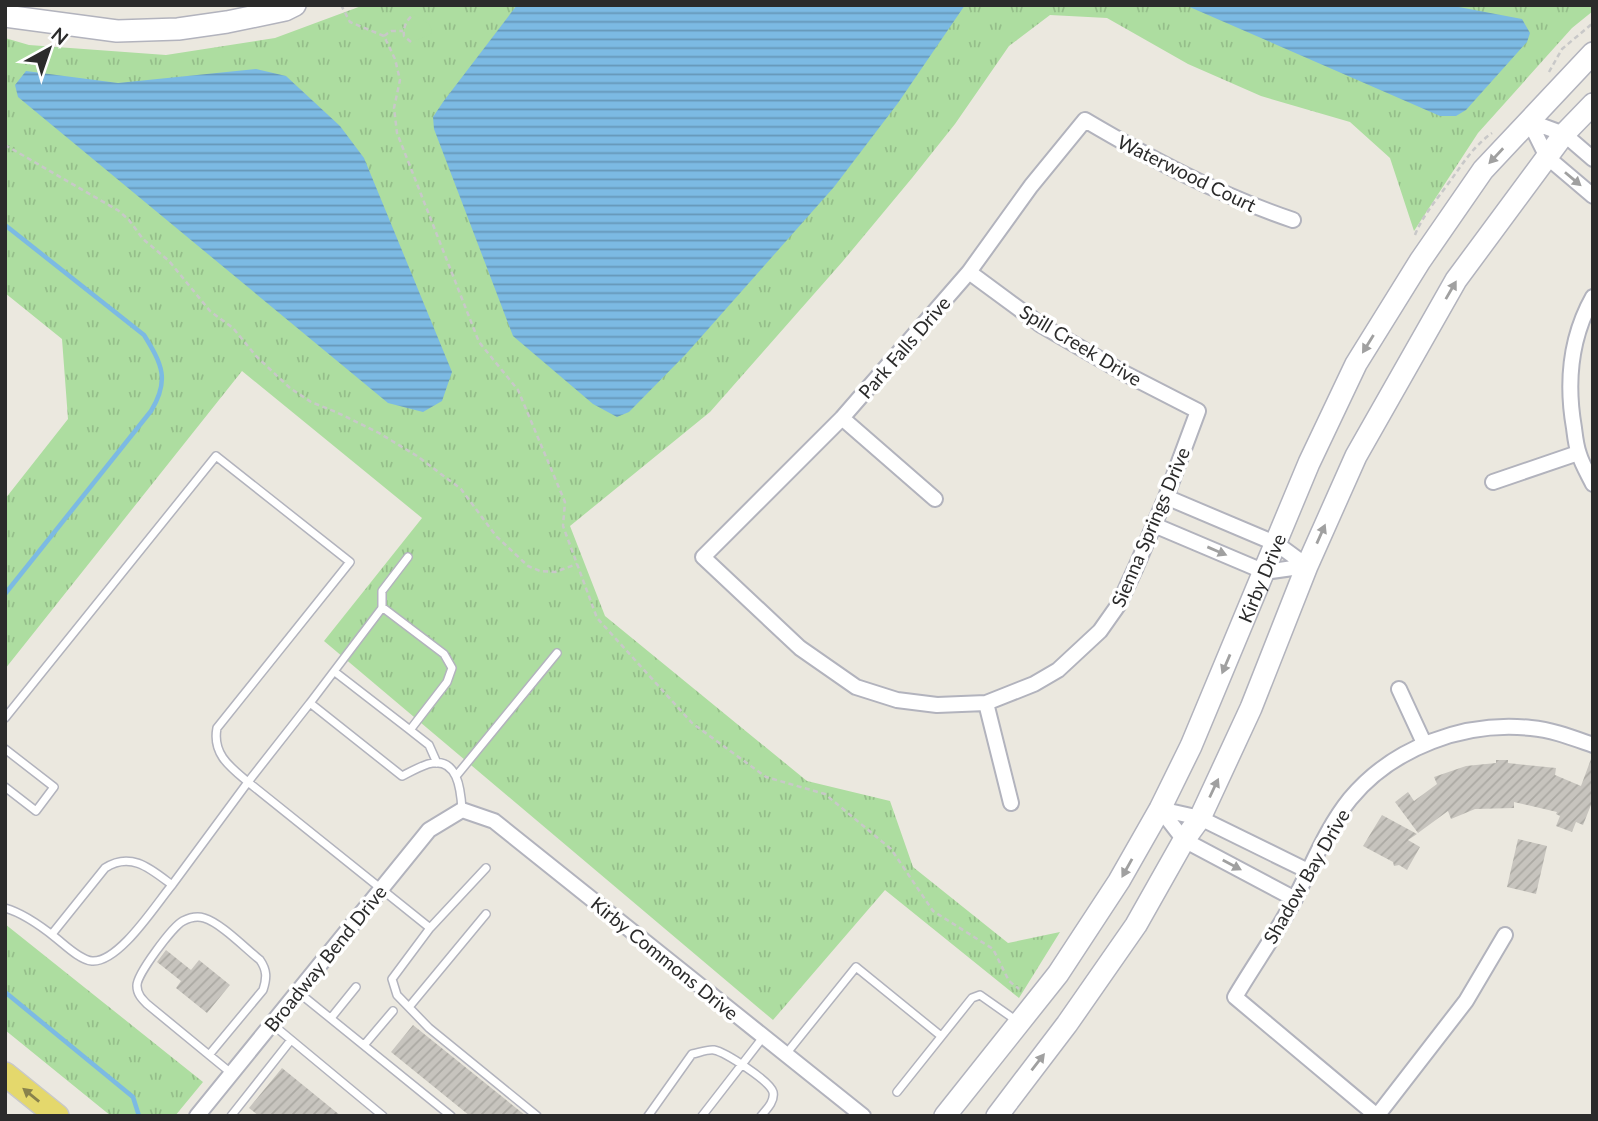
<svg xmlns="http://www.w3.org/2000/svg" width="1598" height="1121" font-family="Lato,sans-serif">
	<defs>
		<pattern id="grass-tufts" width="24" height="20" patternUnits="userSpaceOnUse" patternTransform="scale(1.75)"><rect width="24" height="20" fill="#addda0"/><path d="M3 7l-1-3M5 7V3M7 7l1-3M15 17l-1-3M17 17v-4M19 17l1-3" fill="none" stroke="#95be8a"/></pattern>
		<pattern id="water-rules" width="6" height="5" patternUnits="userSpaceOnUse" patternTransform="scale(1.75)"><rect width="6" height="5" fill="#7cbae3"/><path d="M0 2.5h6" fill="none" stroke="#6697b8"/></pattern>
		<pattern id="building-hatch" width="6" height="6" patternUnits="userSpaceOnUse" patternTransform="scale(1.75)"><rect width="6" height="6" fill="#c7c4be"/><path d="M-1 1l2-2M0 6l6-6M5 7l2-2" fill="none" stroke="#aba9a3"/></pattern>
	</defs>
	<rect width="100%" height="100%" fill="#ebe8df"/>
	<path fill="url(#grass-tufts)" d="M364 5H1593V11L1572 28 1478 133 1414 231 1390 158 1350 122 1261 96 1188 64 1107 18 1050 15 1009 46 955 124 912 178 843 261 710 412 570 526 605 616 807 781 890 801 913 867 1008 943 1060 932 1019 998 885 890 773 1020 324 641 422 518 242 371 5 669V499L68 419 62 339 5 293V38L29 45 166 55 275 38Z
		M5 924 203 1082 175 1116H111L5 1030Z"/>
	<path fill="#addda0" d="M413 15C421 18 432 23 432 32L430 35 411 42 407 39 403 31 406 21Z"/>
	<path fill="url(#water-rules)" d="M517 5H965L898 103 834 187 686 354 629 412 617 417 593 404 513 336 434 129 433 117 443 102Z
		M1185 5H1448L1522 19 1530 33 1527 42 1466 110 1456 116H1440Z
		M256 69 286 76 340 126 364 158 452 372 442 401 423 412 388 403 18 97 15 85 26 71 118 83Z"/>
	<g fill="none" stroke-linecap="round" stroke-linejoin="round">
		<path stroke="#7cbae3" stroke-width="4.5" d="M5 225 144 335C162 364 170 380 151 411L5 594
			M5 992 133 1097 139 1116"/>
	</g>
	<path fill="url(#building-hatch)" d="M1591 759 1593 800 1583 825 1576 822 1572 832 1556 826 1560 816 1556 814 1557 812 1514 802V808L1475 809 1451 819 1448 811 1418 833 1395 802 1408 792 1414 801 1437 784 1434 777 1466 766 1496 763V760H1508V763L1556 768 1555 775 1581 786Z
		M1382 815 1417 834 1408 840 1420 847 1407 870 1399 865 1394 866 1393 862 1363 846Z
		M1518 839 1547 846 1536 894 1507 887Z
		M166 950 191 970 199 960 230 985 207 1013 176 988 181 981 157 962Z
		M413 1025 526 1116H470L391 1052Z
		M282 1068 341 1116H259L249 1108Z"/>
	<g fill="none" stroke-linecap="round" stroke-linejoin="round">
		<defs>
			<path id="lane" d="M382 607 444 654 452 668 447 682 410 730 429 745 437 763
				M335 672 410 730
				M310 703 382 608V591L408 557
				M5 718 216 456 350 562 217 728C212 754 230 767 248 782L172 885
				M5 749 54 787 36 811 5 787
				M457 775 557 653
				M462 810C461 791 458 755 428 764 419 767 410 772 402 776L310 703 248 782 430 928 392 979 397 995 429 1028 537 1116
				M5 908C23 913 41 926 56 938 65 945 80 960 92 961 119 963 156 904 172 885 151 869 131 851 105 868L52 934
				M430 928 486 868
				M298 992 451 1116
				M409 1007 486 914
				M331 1018 356 987
				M272 1024 383 1116
				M365 1044 393 1011
				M786 1054 856 967 941 1036
				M209 1055 263 990C267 978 267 970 260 960 245 948 221 923 204 918 197 916 189 918 183 921 173 926 136 975 137 986 137 994 142 999 147 1004L231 1073
				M897 1092 972 998 980 995 1017 1021
				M231 1116 291 1040
				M648 1116 692 1054C698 1053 708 1049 714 1050 725 1052 770 1081 773 1092 775 1101 767 1109 761 1116
				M702 1116 764 1036"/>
			<path id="street" d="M1529 121 1547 157 1593 196
				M1529 121 1564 134 1593 159
				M969 272 1041 325 1124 373 1198 411 1166 497 1136 567 1119 604 1100 631 1058 670 1034 684 986 703 937 705 897 700 856 687 800 648 703 557 842 418 969 272 1031 186 1085 120C1151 159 1219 195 1293 220
				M1593 297C1570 338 1566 382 1574 428 1575 436 1576 446 1579 454 1582 464 1588 474 1593 484
				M842 418 935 499
				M1493 482 1578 453
				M1166 497 1277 544 1307 566
				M1154 525 1265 572 1307 566
				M1399 689 1424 743
				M986 703 1011 803
				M1160 809 1184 840 1295 899
				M1160 809 1200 818 1308 871
				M197 1116 429 830 462 810 494 821 863 1116
				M1377 1116 1235 997C1254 965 1276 934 1293 902 1312 867 1325 830 1350 799 1393 747 1465 721 1531 728 1553 730 1573 738 1593 745
				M1377 1116 1466 1001 1505 935"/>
			<g id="secondary">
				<path d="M5 16 117 31 178 29 227 22 285 10 295 5"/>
				<path id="s1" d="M945 1116 1058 974 1119 881 1160 809 1191 746 1309 463 1356 364 1420 261 1483 170 1593 53"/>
				<path d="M997 1116 1067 1024 1136 925 1184 840 1200 818 1251 708 1307 566 1356 456 1456 280 1564 134 1593 104"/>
			</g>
			<path id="primary" d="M5 1074 57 1116"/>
		</defs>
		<use href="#lane" stroke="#b2b3bd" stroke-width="10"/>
		<use href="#street" stroke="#b2b3bd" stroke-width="18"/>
		<use href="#secondary" stroke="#b2b3bd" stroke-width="24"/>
		<use href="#primary" stroke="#c8c8c8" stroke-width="26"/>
		<path stroke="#c8c8c8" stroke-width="2.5" stroke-dasharray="5 3.5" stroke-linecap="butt" d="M341 5 350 22 384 36 395 59 400 80 394 108 397 133 479 342 518 390 565 502 563 526 597 618 692 723 766 777 825 794 891 849 933 911 993 949 1009 981 1019 989
			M384 36 391 31H403
			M411 42 404 36C403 28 406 20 413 15
			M1549 72 1562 49 1593 23
			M5 145 119 211 129 220 143 239 169 261 210 311 233 328 256 356 290 388 311 402 336 412 379 433 417 456 461 489 496 536 528 566 540 571 555 572 577 564
			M1415 235C1422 217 1434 203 1445 188 1461 167 1471 148 1492 133"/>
		<use href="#lane" stroke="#fff" stroke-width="7"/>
		<use href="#street" stroke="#fff" stroke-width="14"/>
		<use href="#secondary" stroke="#fff" stroke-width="21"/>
		<use href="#primary" stroke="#e4d86c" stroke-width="23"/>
	</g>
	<defs><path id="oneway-solid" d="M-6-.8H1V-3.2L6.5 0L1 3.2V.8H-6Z" transform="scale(1.75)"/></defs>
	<g fill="#a0a0a0">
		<use href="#oneway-solid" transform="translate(1496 156) rotate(133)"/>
		<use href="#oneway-solid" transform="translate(1573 179) rotate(40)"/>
		<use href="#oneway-solid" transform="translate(1451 290) rotate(-60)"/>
		<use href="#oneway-solid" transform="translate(1368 344) rotate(122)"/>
		<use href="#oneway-solid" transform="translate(1321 534) rotate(-66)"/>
		<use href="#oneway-solid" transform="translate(1217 551) rotate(23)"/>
		<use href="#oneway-solid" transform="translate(1226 664) rotate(113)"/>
		<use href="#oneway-solid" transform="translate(1214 788) rotate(-65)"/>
		<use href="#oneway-solid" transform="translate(1232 865) rotate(28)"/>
		<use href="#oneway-solid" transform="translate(1127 868) rotate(119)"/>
		<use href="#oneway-solid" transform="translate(1038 1062) rotate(-52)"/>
	</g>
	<use fill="#88824c" href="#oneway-solid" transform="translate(31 1095) rotate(-141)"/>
	<g text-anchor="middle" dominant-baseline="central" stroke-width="7" stroke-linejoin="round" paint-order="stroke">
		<g font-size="19" fill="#2b2b2b" stroke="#fff">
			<text transform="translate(1187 173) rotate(26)">Waterwood Court</text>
			<text transform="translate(1081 345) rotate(31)">Spill Creek Drive</text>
			<text transform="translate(904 347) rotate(-49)">Park Falls Drive</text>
			<text transform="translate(1150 527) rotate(-67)">Sienna Springs Drive</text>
			<text stroke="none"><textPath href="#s1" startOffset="628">Kirby Drive</textPath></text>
			<text transform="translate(1306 876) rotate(-60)">Shadow Bay Drive</text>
			<text transform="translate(325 958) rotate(-51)">Broadway Bend Drive</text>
			<text transform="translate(665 958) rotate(39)">Kirby Commons Drive</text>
		</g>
	</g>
	<rect width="1598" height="1121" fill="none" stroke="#2b2b2b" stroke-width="14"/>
	<g transform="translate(49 49) rotate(40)" stroke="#ffffff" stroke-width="5" paint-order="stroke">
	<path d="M0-5L12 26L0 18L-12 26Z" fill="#2b2b2b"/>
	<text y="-10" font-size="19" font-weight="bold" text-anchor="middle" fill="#2b2b2b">N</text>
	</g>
</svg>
